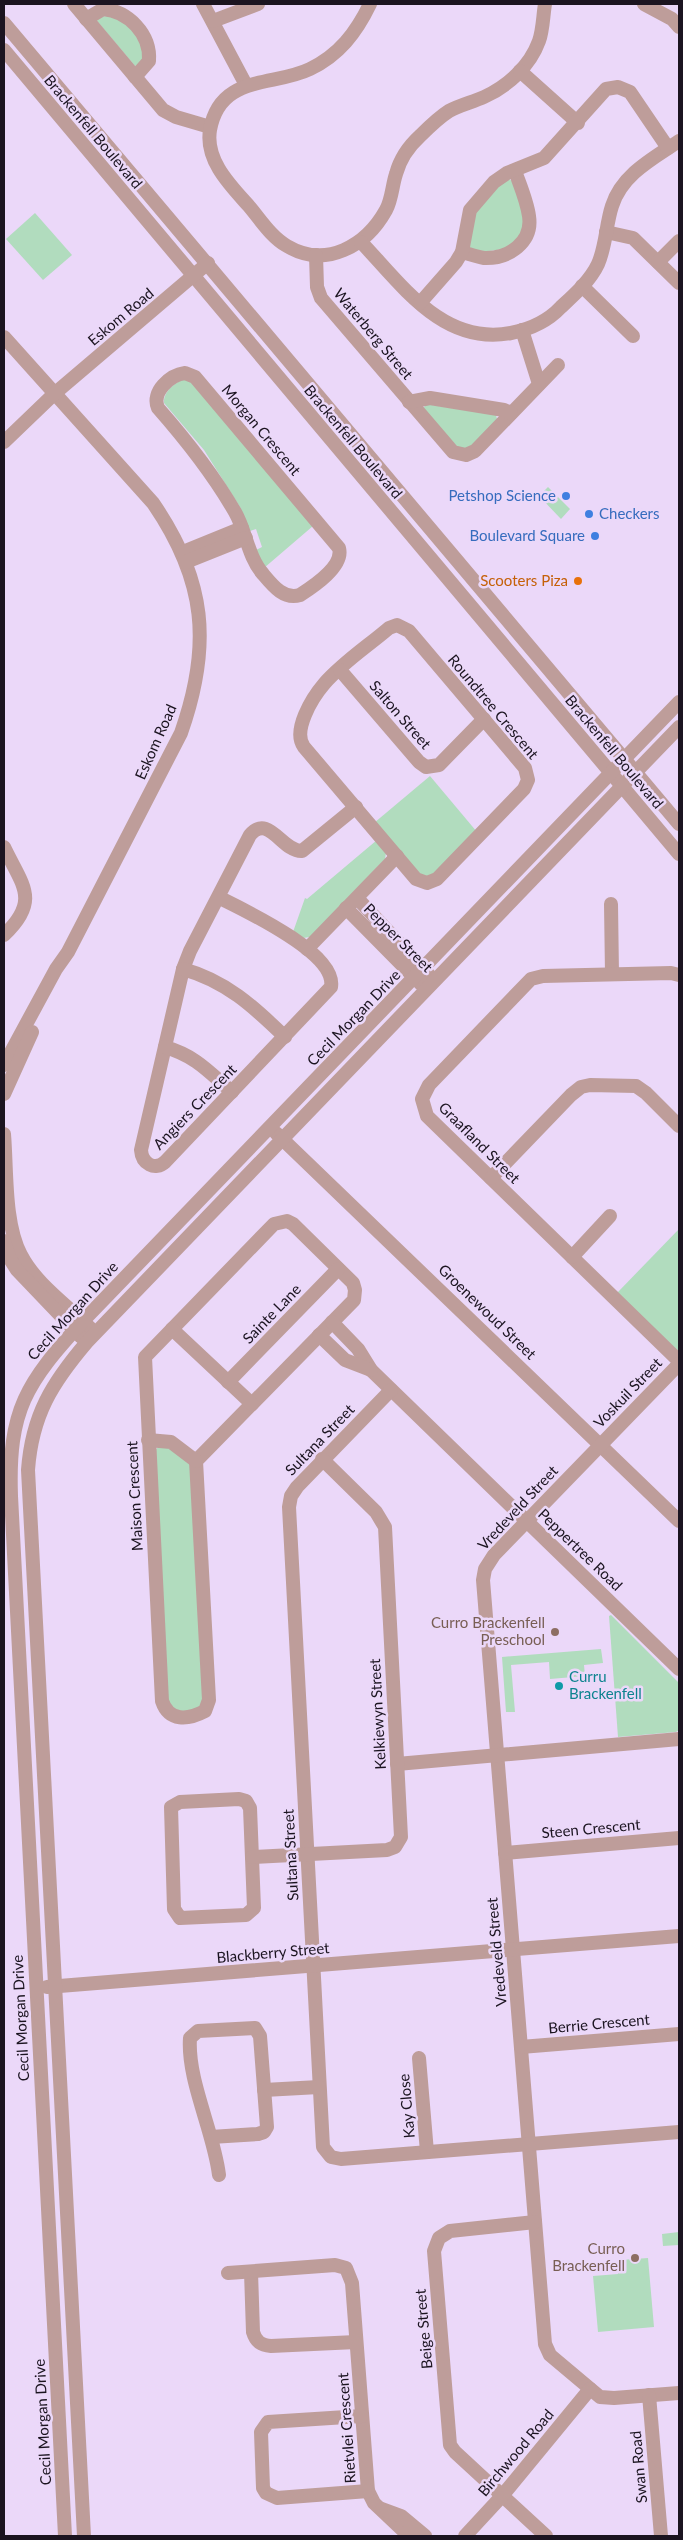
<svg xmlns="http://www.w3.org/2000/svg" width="683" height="2540" font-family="Lato,sans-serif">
<rect width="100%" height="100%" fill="#ebd8f9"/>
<g fill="#b1dcbe">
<polygon points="116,15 139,37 145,56 140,65 135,66 97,21 98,17"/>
<path d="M509,179l3,2c4,10 11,22 13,33 5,33 -28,40 -53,36l-6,-9 5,-24 25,-31z"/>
<polygon points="35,213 72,255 43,280 6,239"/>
<path d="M185,379l5,2 123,145 -49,42 -8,-18 6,-3 -6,-18 -6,2 -10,-24 -36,-57 -40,-47c-1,-11 11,-21 21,-24z"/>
<polygon points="426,404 496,415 497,419 474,446 461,451 423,409"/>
<polygon points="548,487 570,509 561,519 539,496"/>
<polygon points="430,776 477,832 432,877 424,878 374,823"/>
<polygon points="377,840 386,853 385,859 310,937 303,938 293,932 305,898 307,899"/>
<polygon points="679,1229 679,1354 617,1293"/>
<polygon points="158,1447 170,1447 191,1465 203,1701 201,1709 177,1713 168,1705 155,1451"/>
<polygon points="611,1615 679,1683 679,1730 676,1732 618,1737 609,1616"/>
<polygon points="601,1649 603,1663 584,1665 585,1676 550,1679 549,1662 511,1665 515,1712 506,1712 502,1657"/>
<polygon points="679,2232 679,2245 663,2246 662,2234"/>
<polygon points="648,2258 654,2327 598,2332 593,2276 618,2274 617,2263 620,2260"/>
</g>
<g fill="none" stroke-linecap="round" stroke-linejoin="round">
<g stroke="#be9d9a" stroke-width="14">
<polyline points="74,4 163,110 176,117 210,127"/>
<polyline points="203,4 246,85"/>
<path d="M370,4c-14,29 -31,51 -60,65 -37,18 -90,5 -100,61 -5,30 20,55 38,75 12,14 23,32 39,41 39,23 79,0 99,-36 6,-11 6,-24 10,-36 4,-15 13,-28 24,-38 9,-9 18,-18 29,-25 11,-6 24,-9 35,-14 24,-11 46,-31 55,-56 4,-11 4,-25 6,-37"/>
<polyline points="644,4 672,19 679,27"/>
<path d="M86,19l17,-10c25,2 48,25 46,52l-14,16"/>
<polyline points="213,21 258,4"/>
<polyline points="4,23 679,824"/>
<polyline points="4,50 679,854"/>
<polyline points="520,71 578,123"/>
<polyline points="606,232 633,238 679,283"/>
<path d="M361,242c41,43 82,104 150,91 20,-4 36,-11 50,-26 13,-12 29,-26 37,-43 8,-18 8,-40 14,-58 10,-32 42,-48 67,-65"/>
<path d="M462,252c7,2 15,5 22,6 25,1 49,-16 45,-42 -2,-15 -9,-31 -14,-45"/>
<polyline points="316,255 317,287 321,298 453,452 466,455 475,451 558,365"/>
<polyline points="658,262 679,241"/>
<polyline points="582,286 633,336"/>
<polyline points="420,303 456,262 462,252 470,210 494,182 507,173 544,158 606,89 618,87 630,92 668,148"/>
<polyline points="522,330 539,384"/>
<path d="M4,337l149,166c53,77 59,142 28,230l-113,219 -12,17 -52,96"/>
<path d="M185,373l10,4 144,171c5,18 -25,38 -39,47 -16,5 -27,-9 -37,-21 -15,-17 -17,-43 -28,-62 -22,-38 -48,-71 -77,-104 -7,-16 12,-33 27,-35z"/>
<polyline points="409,402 430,398 504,410 511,413"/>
<polyline points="4,442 54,394 208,263"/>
<polyline points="183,552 242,528"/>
<polyline points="186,562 246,538"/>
<path d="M397,625l12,6 116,137 3,12 -4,9 -87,90 -10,4 -11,-4 -112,-132c-12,-16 8,-49 20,-63 18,-21 44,-38 65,-56z"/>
<polyline points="340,670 419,762 426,767 439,765 484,719"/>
<path d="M4,847c18,38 37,53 0,88"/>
<path d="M218,897c26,13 119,56 113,90l-166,175c-10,9 -23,2 -24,-12l42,-181 7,-18 60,-116c19,-22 32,17 52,16l54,-44"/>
<polyline points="357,898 429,975"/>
<polyline points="611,904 612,974"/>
<polyline points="346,908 421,984"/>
<polyline points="307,949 397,856"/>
<path d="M183,969c43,12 70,37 102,68"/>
<polyline points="679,975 671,973 543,976 531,979 429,1085 422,1099 427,1116 679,1361"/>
<path d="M165,1047c31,9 44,25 67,45"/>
<polyline points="4,1094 32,1032"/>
<polyline points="276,1133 679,1521"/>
<path d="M4,1134c3,35 0,90 17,121 15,29 46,50 69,73"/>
<polyline points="491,1178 571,1095 581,1087 590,1085 636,1086 646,1093 679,1126"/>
<path d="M287,1221l6,3 60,59 2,7 -1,10 -158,161 13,239 -4,11c-17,9 -36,11 -43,-10l-17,-344 129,-133z"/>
<polyline points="4,1241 10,1259 17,1270 81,1337"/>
<polyline points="572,1257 610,1216"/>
<polyline points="332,1322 358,1349 371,1370 679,1669"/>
<polyline points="172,1329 252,1404"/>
<polyline points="319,1335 345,1360 371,1370"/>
<polyline points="679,1364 494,1555 485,1569 483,1580 545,2344 550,2355 600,2397 614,2398 679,2393"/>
<polyline points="228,1382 338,1269"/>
<polyline points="391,1390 297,1487 291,1496 289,1507 323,2147 331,2157 341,2159 679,2132"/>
<polyline points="148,1440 171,1442 196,1461"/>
<polyline points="397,1764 679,1739"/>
<polygon points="239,1799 246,1801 250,1808 254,1908 246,1915 180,1918 174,1909 171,1807 180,1802"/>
<polyline points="505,1853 679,1838"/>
<polyline points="252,1857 387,1850 395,1847 401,1837 385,1527 376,1512 322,1459"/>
<polyline points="47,1987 679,1936"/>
<polyline points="521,2047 679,2034"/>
<polyline points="419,2058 427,2152"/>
<polyline points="264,2090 319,2087"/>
<path d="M211,2137l47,-3 6,-2 3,-5 -7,-91 -5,-8 -57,3 -8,7c-3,42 24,94 29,137"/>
<polyline points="535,2222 450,2231 439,2238 434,2251 450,2445 455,2452 546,2536"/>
<path d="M251,2272l2,60c3,10 8,13 18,14l85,-4"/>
<polyline points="228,2273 335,2265 346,2268 352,2283 368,2491 374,2503 409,2536"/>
<polyline points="649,2395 661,2536"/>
<polyline points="362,2416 268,2422 261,2432 263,2488 266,2493 277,2498 368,2491"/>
<polyline points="382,2509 401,2516 425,2536"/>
<path d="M65,2536l-54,-1040c-3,-86 15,-113 72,-175l596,-619"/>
<path d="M84,2536l-56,-1066c4,-55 24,-87 59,-128l592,-615"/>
<polyline points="465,2536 502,2496 590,2389"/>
</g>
</g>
<g fill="#3f7fe0" stroke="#ebd8f9" stroke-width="2">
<circle cx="566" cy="496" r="5"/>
<circle cx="589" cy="514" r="5"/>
<circle cx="595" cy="536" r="5"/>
</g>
<circle fill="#e8710a" stroke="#ebd8f9" stroke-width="2" cx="578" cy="581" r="5"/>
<g fill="#8d6e63" stroke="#ebd8f9" stroke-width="2">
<circle cx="555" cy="1632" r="5"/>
<circle cx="635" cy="2258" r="5"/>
</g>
<circle fill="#0f9aa8" stroke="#ebd8f9" stroke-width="2" cx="559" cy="1686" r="5"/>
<g text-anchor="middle" stroke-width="5" stroke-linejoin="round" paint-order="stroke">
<g font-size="15" fill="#1b1420" stroke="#ebd8f9">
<text transform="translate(93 132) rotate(50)" y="5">Brackenfell Boulevard</text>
<text transform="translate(121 317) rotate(-40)" y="5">Eskom Road</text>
<text transform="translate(373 334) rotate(50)" y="5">Waterberg Street</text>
<text transform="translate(261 430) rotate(50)" y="5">Morgan Crescent</text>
<text transform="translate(353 442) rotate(50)" y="5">Brackenfell Boulevard</text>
<text transform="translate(493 707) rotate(50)" y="5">Roundtree Crescent</text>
<text transform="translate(400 715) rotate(49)" y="5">Salton Street</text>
<text transform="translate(156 742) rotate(-66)" y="5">Eskom Road</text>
<text transform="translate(614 752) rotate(50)" y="5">Brackenfell Boulevard</text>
<text transform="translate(398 938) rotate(45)" y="5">Pepper Street</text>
<text transform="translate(354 1018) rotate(-46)" y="5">Cecil Morgan Drive</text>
<text transform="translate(195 1107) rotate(-46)" y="5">Angiers Crescent</text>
<text transform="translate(479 1143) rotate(45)" y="5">Graafland Street</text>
<text transform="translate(73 1311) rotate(-48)" y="5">Cecil Morgan Drive</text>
<text transform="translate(487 1312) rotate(44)" y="5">Groenewoud Street</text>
<text transform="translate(272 1314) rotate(-46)" y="5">Sainte Lane</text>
<text transform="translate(628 1393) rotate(-46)" y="5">Voskuil Street</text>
<text transform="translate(320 1440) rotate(-46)" y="5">Sultana Street</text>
<text transform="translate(135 1496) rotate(-93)" y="5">Maison Crescent</text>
<text transform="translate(518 1508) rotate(-47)" y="5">Vredeveld Street</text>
<text transform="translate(580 1550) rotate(44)" y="5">Peppertree Road</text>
<text transform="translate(378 1714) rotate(-93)" y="5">Kelkiewyn Street</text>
<text transform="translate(591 1829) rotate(-5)" y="5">Steen Crescent</text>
<text transform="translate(291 1855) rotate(-93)" y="5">Sultana Street</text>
<text transform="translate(497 1952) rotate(-95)" y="5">Vredeveld Street</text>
<text transform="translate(273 1953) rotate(-5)" y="5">Blackberry Street</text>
<text transform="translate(21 2018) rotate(-93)" y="5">Cecil Morgan Drive</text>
<text transform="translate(599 2024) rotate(-5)" y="5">Berrie Crescent</text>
<text transform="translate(407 2106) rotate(-95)" y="5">Kay Close</text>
<text transform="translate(424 2329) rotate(-95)" y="5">Beige Street</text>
<text transform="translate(43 2422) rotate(-93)" y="5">Cecil Morgan Drive</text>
<text transform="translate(347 2428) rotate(-94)" y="5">Rietvlei Crescent</text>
<text transform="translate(516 2453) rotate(-50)" y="5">Birchwood Road</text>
<text transform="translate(639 2467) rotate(-95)" y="5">Swan Road</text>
</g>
<g font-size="15" fill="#366cbe" stroke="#ebd8f9" text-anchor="end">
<text x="556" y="501">Petshop Science</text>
<text x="599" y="519" text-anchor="start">Checkers</text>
<text x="585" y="541">Boulevard Square</text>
</g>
<g font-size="15" fill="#c56008" stroke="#ebd8f9" text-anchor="end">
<text x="568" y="586">Scooters Piza</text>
</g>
<g font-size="15" fill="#785e54" stroke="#ebd8f9" text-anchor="end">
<text x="545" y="1628">Curro Brackenfell<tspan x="545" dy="17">Preschool</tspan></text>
<text x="625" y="2254">Curro<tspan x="625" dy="17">Brackenfell</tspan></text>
</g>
<g font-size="15" fill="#0d838f" stroke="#ebd8f9" text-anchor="start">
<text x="569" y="1682">Curru<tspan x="569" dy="17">Brackenfell</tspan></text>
</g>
</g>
<rect width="683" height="2540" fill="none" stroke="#1b1420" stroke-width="10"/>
</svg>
